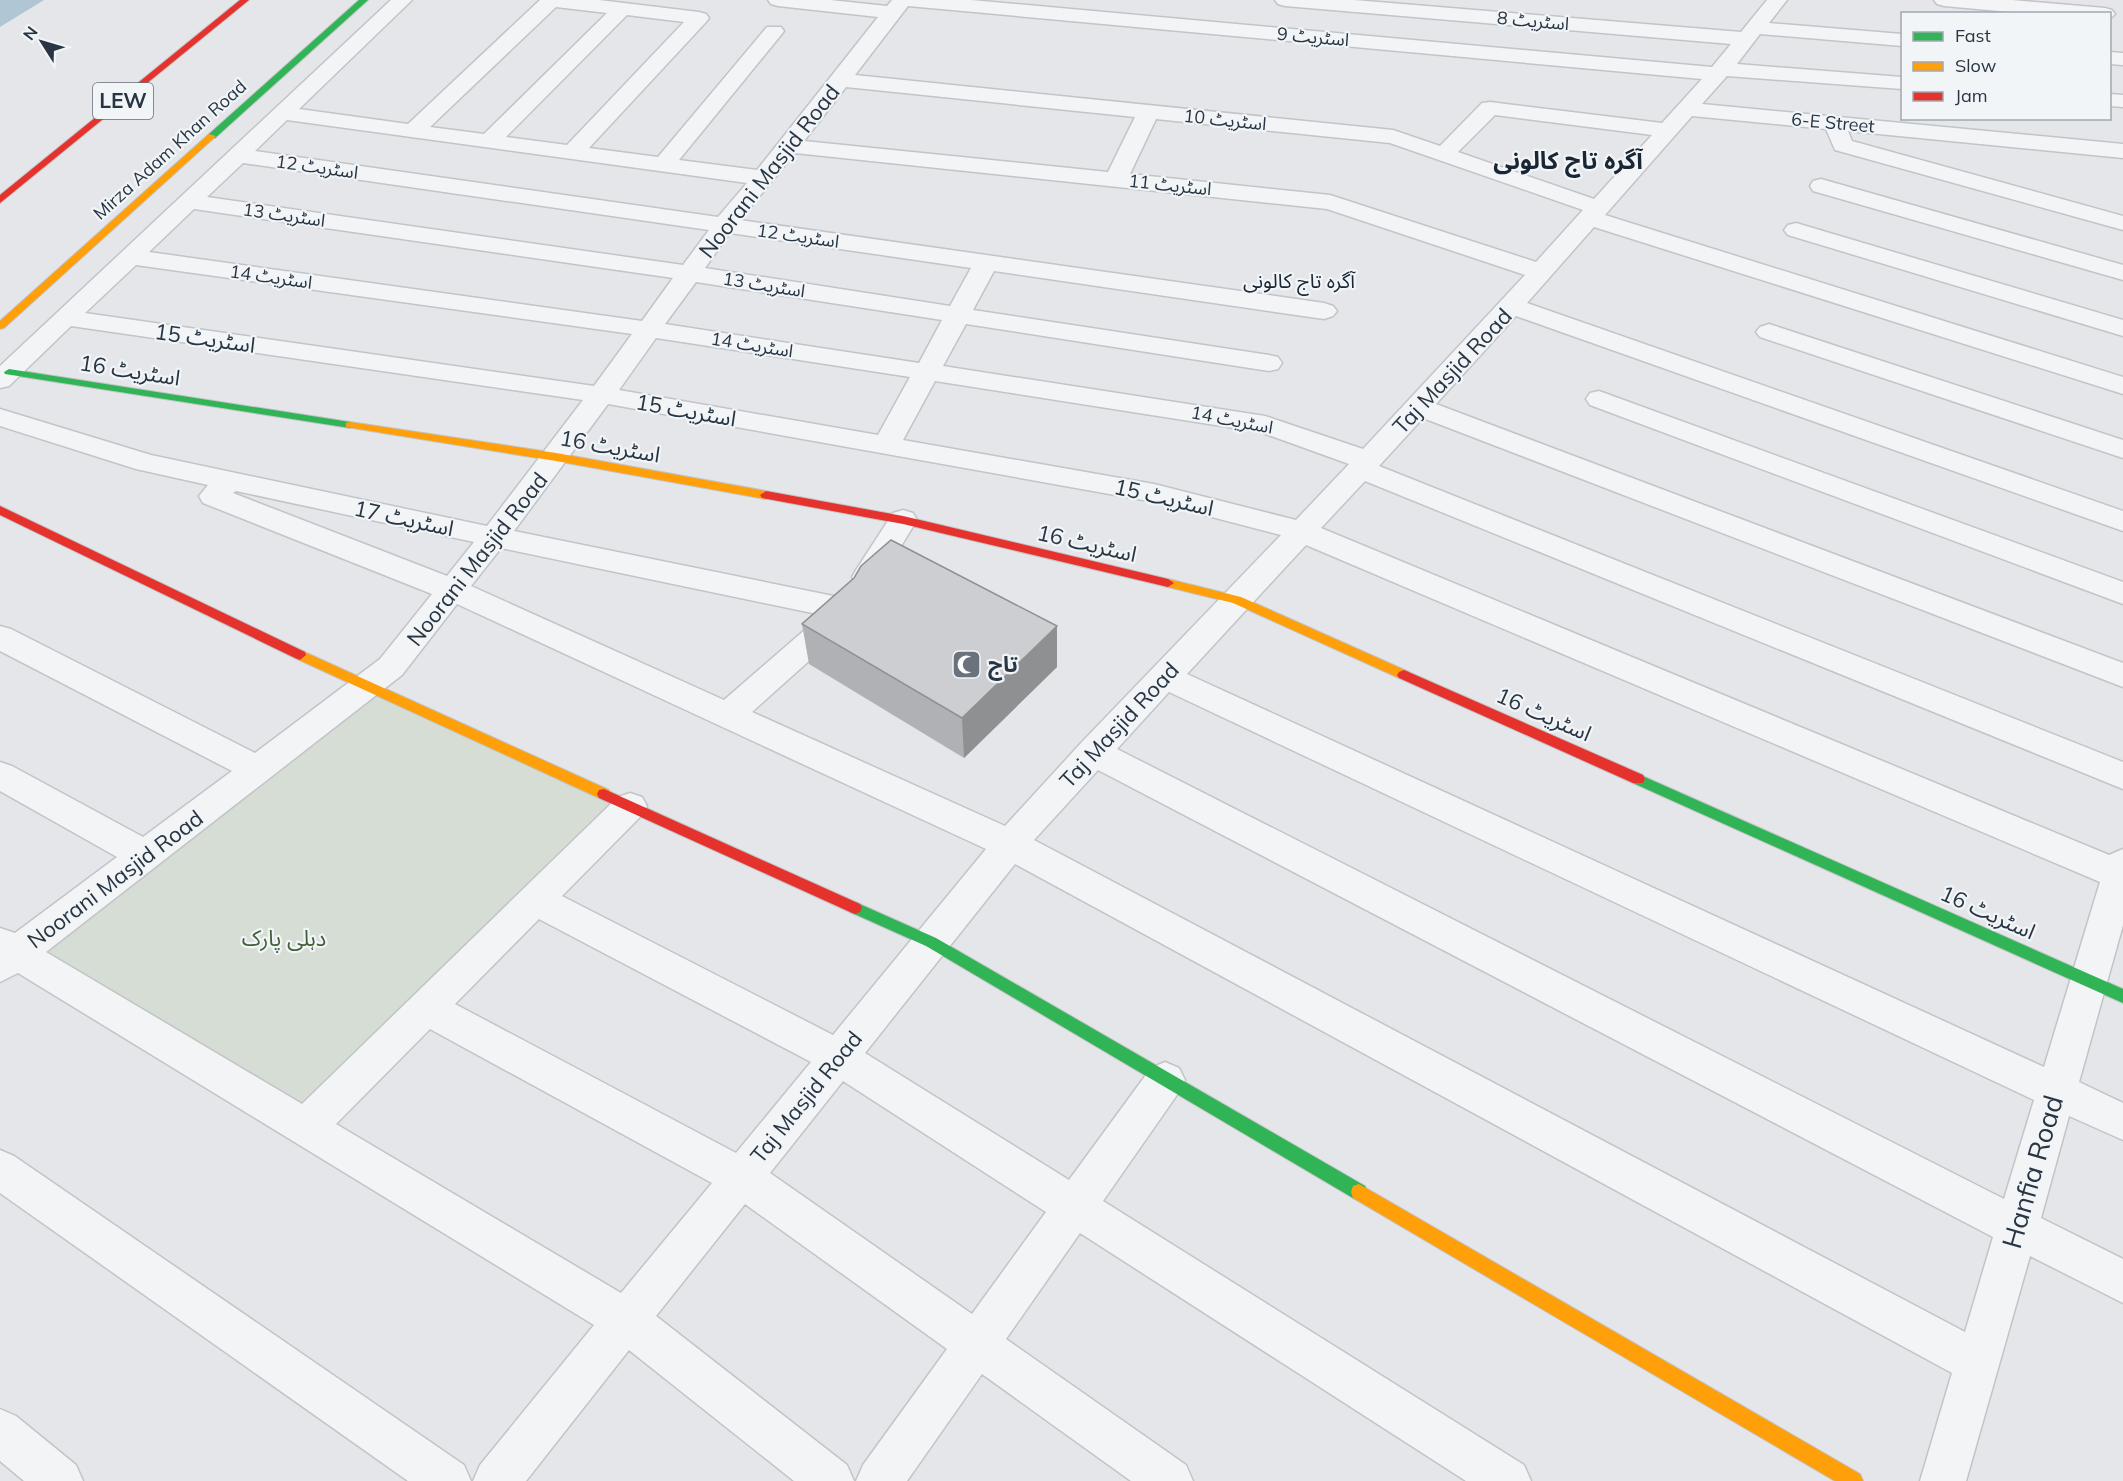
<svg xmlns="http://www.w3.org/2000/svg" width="2123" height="1481" font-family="Mulish,'Noto Sans Arabic',sans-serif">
<rect width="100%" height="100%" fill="#e4e6e9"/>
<polygon fill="#d5ddd4" points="366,687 628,810 306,1127 17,954"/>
<polygon fill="#b1c6d5" points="0,0 44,0 0,27"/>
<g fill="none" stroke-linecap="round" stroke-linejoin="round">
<defs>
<g id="street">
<path d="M391,0h21l-113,109 109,15 132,-124h59l100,12 7,2 3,4 -3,4 -117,126 69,9 109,-130h14l3,4 -3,4 -102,125 78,10 121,-153 -100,-11 -7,-2 -3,-4h62l57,6 5,-6h79l741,67 19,-23 -446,-38 -7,-2 -3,-4h79l387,32 26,-32h20l-18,23 133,11v12l-142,-12 -23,30 165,13v12l-175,-13 -25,28 421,40v14l-275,-27 4,10 271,75v14l-288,-80 -9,-21 -134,-13 -87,99 518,162v17l-529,-167 -67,76 596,208v20l-607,-215 -80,88 687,259v24l-700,-269 -44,48 744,296v27l-758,-308 -44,47 788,327 14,-6v76l-44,157 44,21v37l-54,-24 -28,102 82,41v44l-93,-47 -64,225h-46l32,-108 -937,-509 -150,189 204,127 82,-112 14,-6 14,6 6,12 -6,12 -76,109 421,264 7,16h-65l-386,-248 -74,106 180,126 7,16h-62l-149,-107 -75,107h-51l7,-16 84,-116 -202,-145 -89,112 191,149 7,16h-60l-165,-131 -103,131h-53l7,-16 114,-140 -576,-352 -18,9v-54l15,5 102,-76 -117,-66v-29l12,4 131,71 89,-66 -232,-120v-25l11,3 244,124 125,-94 52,-65 -229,-91 -4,-7 9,-11 -72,-16 -136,-43v-17l151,46 336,71 96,-126 -512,-74 -62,60 -9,2v-22zM908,6l794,73 -40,44 -172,-21 -8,1 -42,43 -47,-16 -538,-55zM556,7l51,6 -123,121 -54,-7zM627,15l57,7 -117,123 -61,-8zM846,87l289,30 -27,55 -304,-31zM1495,115l157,20 -58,64 -136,-47zM1156,119l234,24 193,67 -47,52 -206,-67 -200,-21zM287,120l460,63 -29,34 -463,-66zM795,153l532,56 198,66 -162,174 -98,-33 -322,-50 23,-42 303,47 9,-2 4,-6 -4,-6 -9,-2 -296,-45 21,-39 330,48 9,-3 4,-5 -4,-5 -9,-3 -584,-83zM243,163l466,67 -26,35 -476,-68zM194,209l479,69 -31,43 -493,-69zM730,233l241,35 -21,38 -245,-38zM136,265l496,69 -38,52 -509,-73zM696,282l246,38 -23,43 -254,-39zM656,338l254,39 -32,58 -259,-45zM935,381l325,51 89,32 -53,56 -142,-36 -251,-44zM608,404l546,98 127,33 -200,208 -76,83 -253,-114 106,-95 4,-8 -4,-8 -344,-70zM236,491l238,51 -27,34 -214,-83zM1306,545l794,337 -56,185 -857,-393zM501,548l321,67 -98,85 -253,-114zM457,604l529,245 -153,186 -271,-139 80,-81 5,-9 -5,-9 -12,-4 -12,4 -316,307 -256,-152 356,-277zM1169,692l865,408 -30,99 -887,-450zM1098,770l895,467 -28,95 -931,-492zM539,919l272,143 -75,91 -281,-149zM430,1029l282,154 -91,110 -285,-169zM843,1081l203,131 -74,102 -202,-141z"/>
<polygon points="1934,0 2012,0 2105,8 2112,10 2115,14 2110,19 2110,14 2032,14 1944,6 1937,4"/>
<polygon points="2110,52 2123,53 2123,65 2110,64"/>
<polygon points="2110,94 2123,95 2123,107 2110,106"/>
<polygon points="1821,179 2123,265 2123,280 1813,191 1810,186 1813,181"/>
<polygon points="1796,223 2123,320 2123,336 1788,235 1784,230 1788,225"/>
<polygon points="1769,324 2123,440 2123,458 1760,337 1756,332 1760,327"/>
<polygon points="1599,391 2123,582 2123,604 1590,405 1586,399 1590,393"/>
<polygon points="903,510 913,513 917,520 878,584 867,587 856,584 852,577 856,570 893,513"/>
<polygon points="0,1150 14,1156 464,1465 471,1481 408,1481 0,1193"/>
<polygon points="0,1409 16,1416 76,1465 83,1481 24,1481 0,1461"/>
</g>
<g id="fast">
<polygon points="359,0 368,0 215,138 209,138 209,134"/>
<polygon points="9,369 350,422 356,425 350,428 5,374 4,372"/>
<polygon points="1638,774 2123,989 2123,1003 1633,783 1631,779 1633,775"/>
<polygon points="855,902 936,938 1365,1186 1367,1192 1365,1198 1359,1200 1353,1198 926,946 850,912 848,908 850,904"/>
</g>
<g id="slow">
<polygon points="209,134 216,136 4,328 0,329 0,321"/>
<polygon points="350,422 556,453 766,491 772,495 766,499 556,461 346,427 346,423"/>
<polygon points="1168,579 1241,597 1409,672 1411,675 1409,678 1399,678 1233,603 1164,586 1162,583 1164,580"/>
<polygon points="300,650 609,790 611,794 609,798 599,798 295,658 294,655"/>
<polygon points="1359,1184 1860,1474 1863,1481 1835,1481 1353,1198 1351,1192 1353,1186"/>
</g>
<g id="jam">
<polygon points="240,0 249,0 0,203 0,195"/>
<polygon points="766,491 903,516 1168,579 1174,583 1168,587 903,524 762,498 760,495"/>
<polygon points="0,506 305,652 306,655 300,660 295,658 0,515"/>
<polygon points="1404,670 1643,775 1645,779 1643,783 1633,783 1399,678 1397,675 1399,672"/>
<polygon points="604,789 860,904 862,908 860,912 855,914 850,912 599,798 597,794 599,790"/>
</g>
</defs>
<use href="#street" stroke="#c2c4c7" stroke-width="3"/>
<use href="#fast" stroke="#c2c4c7" stroke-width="2"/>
<use href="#slow" stroke="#c2c4c7" stroke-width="2"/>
<use href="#jam" stroke="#c2c4c7" stroke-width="2"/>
<use href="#street" fill="#f3f4f6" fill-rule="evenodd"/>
<use href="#fast" fill="#30b455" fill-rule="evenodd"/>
<use href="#slow" fill="#ff9f0a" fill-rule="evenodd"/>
<use href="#jam" fill="#e5322d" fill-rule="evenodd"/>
</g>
<polygon fill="#afb1b4" points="802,624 1057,667 964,758 809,664"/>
<polygon fill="#8f9092" points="1057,626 1057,667 964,758 962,718"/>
<polygon fill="#ccced1" stroke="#8f9092" stroke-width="1.5" points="891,540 1057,626 962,718 802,624 854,578 861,566"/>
<defs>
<symbol id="mosque-square" viewBox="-11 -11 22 22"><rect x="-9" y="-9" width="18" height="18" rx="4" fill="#6a737d" stroke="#f1f5f8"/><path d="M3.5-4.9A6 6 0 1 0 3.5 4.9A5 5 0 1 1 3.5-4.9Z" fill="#fff"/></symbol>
</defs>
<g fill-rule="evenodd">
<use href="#mosque-square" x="950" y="648" width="33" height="33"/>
</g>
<g text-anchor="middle" stroke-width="4.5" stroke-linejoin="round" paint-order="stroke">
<g font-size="18" fill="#293543" stroke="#f1f5f8">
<text transform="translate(1533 21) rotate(5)" y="6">اسٹریٹ 8</text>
<text transform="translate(1313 37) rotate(5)" y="6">اسٹریٹ 9</text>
<text transform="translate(1225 120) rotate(6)" y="6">اسٹریٹ 10</text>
<text transform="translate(1833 123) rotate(5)" y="6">6-E Street</text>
<text transform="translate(170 150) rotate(-42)" y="6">Mirza Adam Khan Road</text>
<text transform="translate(317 167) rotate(8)" y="6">اسٹریٹ 12</text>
<text transform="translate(1170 185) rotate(6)" y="6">اسٹریٹ 11</text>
<text transform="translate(284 215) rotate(8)" y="6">اسٹریٹ 13</text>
<text transform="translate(798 236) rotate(8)" y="6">اسٹریٹ 12</text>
<text transform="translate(271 277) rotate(8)" y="6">اسٹریٹ 14</text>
<text transform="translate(764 285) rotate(9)" y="6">اسٹریٹ 13</text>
<text transform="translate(752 345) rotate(9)" y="6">اسٹریٹ 14</text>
<text transform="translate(1232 420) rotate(11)" y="6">اسٹریٹ 14</text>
</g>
<g font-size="20" fill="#1b2634" stroke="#f1f5f8">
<text x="1299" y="288">آگرہ تاج کالونی</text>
</g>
<rect fill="#f1f5f8" stroke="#656f79" stroke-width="1.5" x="93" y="83" width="60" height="36" rx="4.5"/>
<g font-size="21" font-weight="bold" fill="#293543">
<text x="123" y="108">LEW</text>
</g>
<g font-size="22" fill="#293543" stroke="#f1f5f8">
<text transform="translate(769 171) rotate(-52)" y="8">Noorani Masjid Road</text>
<text transform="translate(205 338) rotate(8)" y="8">اسٹریٹ 15</text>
<text transform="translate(130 370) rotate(9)" y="8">اسٹریٹ 16</text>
<text transform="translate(1452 371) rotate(-47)" y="8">Taj Masjid Road</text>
<text transform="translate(686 410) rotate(10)" y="8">اسٹریٹ 15</text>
<text transform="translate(610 446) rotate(10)" y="8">اسٹریٹ 16</text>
<text transform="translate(1164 497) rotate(13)" y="8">اسٹریٹ 15</text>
<text transform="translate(404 518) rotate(12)" y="8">اسٹریٹ 17</text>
<text transform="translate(1087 543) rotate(13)" y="8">اسٹریٹ 16</text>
<text transform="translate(477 559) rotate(-52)" y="8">Noorani Masjid Road</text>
<text transform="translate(1544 714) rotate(24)" y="8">اسٹریٹ 16</text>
<text transform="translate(1119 725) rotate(-47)" y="8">Taj Masjid Road</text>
<text transform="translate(115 879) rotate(-37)" y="8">Noorani Masjid Road</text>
<text transform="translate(1988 912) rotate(24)" y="8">اسٹریٹ 16</text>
<text transform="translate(806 1097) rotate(-51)" y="8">Taj Masjid Road</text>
</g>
<g font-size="22" font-weight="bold" fill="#293543" stroke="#f1f5f8" text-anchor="start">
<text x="988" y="672">تاج</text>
</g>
<g font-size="22" fill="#426036" stroke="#f1f5f8">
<text x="284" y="946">دہلی پارک</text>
</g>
<g font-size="24" font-weight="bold" fill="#1b2634" stroke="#f1f5f8">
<text x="1568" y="169">آگرہ تاج کالونی</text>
</g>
<g font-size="27" fill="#293543" stroke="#f1f5f8">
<text transform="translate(2033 1172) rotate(-74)" y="9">Hanfia Road</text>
</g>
</g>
<rect x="1901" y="12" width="210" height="108" fill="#f1f5f8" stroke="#a1a8b0" stroke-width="1.5"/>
<rect x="1913" y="32" width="30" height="9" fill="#30b455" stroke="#a1a8b0" stroke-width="1.5"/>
<text x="1955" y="42" font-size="18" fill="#293543">Fast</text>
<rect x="1913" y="62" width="30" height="9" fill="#ff9f0a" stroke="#a1a8b0" stroke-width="1.5"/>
<text x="1955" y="72" font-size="18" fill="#293543">Slow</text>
<rect x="1913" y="92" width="30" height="9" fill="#e5322d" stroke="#a1a8b0" stroke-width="1.5"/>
<text x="1955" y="102" font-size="18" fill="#293543">Jam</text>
<g transform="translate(42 42) rotate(307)" stroke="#f1f5f8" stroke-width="4.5" paint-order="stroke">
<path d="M0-4.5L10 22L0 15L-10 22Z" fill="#293543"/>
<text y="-9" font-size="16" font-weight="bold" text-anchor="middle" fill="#293543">N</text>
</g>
</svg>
